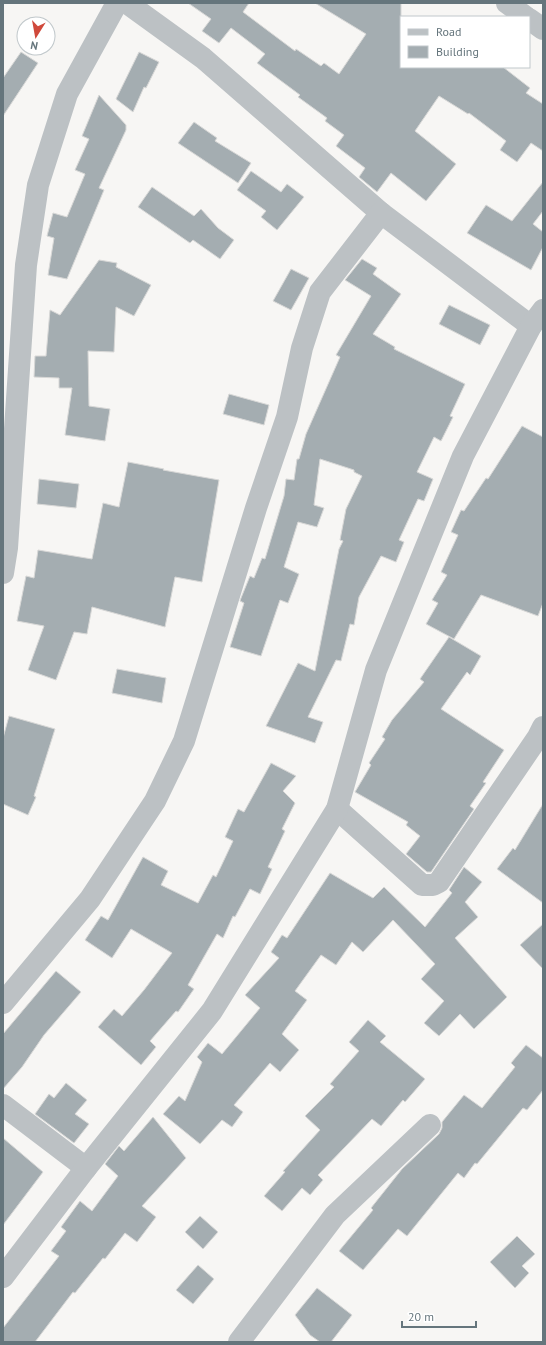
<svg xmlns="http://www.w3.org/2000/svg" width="546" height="1345" font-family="'PT Sans',sans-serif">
<rect width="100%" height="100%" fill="#f7f6f4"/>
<g fill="#a4adb1" stroke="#d8d8d7">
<polygon points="188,3 249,3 243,12 295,51 296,49 321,66 324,63 339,74 366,34 315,3 401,3 401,67 503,67 530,88 526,93 543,104 543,151 531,143 517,162 500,150 506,141 469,113 468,114 439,96 415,131 456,164 426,201 391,173 377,192 359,177 365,168 336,146 344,135 325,121 327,118 298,97 300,95 257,63 265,54 231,28 219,43 202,31 211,19"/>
<polygon points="21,52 38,63 3,116 3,78"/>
<polygon points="139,52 159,62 146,88 144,87 133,112 116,99"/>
<polygon points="99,95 126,125 126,130 99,188 104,190 67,279 48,275 54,238 47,236 53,213 67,217 85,174 75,170 89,139 82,136"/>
<polygon points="194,122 217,138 215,141 251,163 238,183 178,143"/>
<polygon points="251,171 281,192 287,184 304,197 277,230 261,217 266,211 237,190"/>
<polygon points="543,182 543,211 533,224 543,232 543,247 531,270 467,233 486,205 512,221"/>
<polygon points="152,187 194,216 201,209 218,228 234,240 220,259 193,240 190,243 138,207"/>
<polygon points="362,259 377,268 373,274 401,294 373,334 395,347 394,349 465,384 450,416 453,417 441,441 434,437 417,472 433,479 424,501 418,499 399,540 404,542 396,562 381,556 359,597 354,625 350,624 341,661 336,660 308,717 323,722 315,743 266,726 298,663 315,671 339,549 343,541 340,540 346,509 362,476 354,472 354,470 320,459 314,505 324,508 317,527 298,522 284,567 299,574 288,603 280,600 261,656 230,647 244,603 240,601 241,598 250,576 254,578 262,558 265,559 284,496 286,479 294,480 297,459 299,459 306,434 340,357 336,355 371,296 345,280"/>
<polygon points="99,260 117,263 116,267 151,285 134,316 116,307 114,352 88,351 89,406 110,409 105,441 65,435 72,388 59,388 59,378 34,377 35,356 46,356 50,310 60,315"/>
<polygon points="291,269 309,278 291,310 273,301"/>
<polygon points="449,305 490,325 480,345 439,324"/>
<polygon points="229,394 269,405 264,425 223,414"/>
<polygon points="522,426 543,437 543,603 538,616 481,595 454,639 426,624 438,603 432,600 447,575 441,572 458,535 451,532 461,510 464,511 486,478 488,479"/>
<polygon points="128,462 164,469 163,470 219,480 202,582 175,577 165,627 92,607 87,634 74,632 56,680 28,670 44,626 17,621 26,576 34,578 38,550 92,559 103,503 119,507"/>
<polygon points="39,479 79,484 76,508 37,504"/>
<polygon points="449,637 481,656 470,675 467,672 441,709 504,750 483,782 486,783 470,806 474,809 431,872 427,872 406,854 420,836 406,825 408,822 355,792 371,765 369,763 385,739 382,737 392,720 424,682 420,679"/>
<polygon points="117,669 166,678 162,703 112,693"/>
<polygon points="9,716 55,729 34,796 36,797 28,815 3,804 3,738"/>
<polygon points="271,763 296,776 283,791 295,803 282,829 285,831 268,867 272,869 260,894 250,889 235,917 233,916 223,938 217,934 188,985 194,989 178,1012 176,1011 150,1041 156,1047 141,1065 98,1027 114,1009 122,1016 144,990 172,953 131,929 112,958 85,940 101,916 108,920 143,857 168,871 161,885 198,903 213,875 216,877 233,841 225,837 238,809 244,812"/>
<polygon points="543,804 543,903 497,869 513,848 515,850"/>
<polygon points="464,867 482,882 465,902 478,917 455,938 507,997 474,1029 460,1014 439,1036 424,1023 444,1001 421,979 435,964 393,920 363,952 352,942 336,965 321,955 295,991 307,1000 282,1034 299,1050 280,1072 270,1063 234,1105 243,1112 232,1127 222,1120 200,1144 163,1114 179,1096 185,1101 202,1062 197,1057 208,1043 222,1054 260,1008 245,995 279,958 271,952 282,935 287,938 330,873 373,898 384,887 425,927 452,893 449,890"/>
<polygon points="543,924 543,969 520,945"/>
<polygon points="56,971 81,992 44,1035 22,1067 3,1089 3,1034"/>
<polygon points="368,1020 386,1036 380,1042 425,1079 405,1102 403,1100 381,1126 372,1119 318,1175 323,1180 310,1195 302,1188 282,1211 264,1196 285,1172 283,1171 320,1130 305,1116 334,1087 330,1084 359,1051 349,1042"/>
<polygon points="526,1045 543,1058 543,1090 527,1110 523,1108 477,1164 475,1163 464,1178 458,1173 407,1236 398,1229 363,1270 339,1251 373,1210 371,1208 402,1169 439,1134 442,1128 442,1122 464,1095 482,1108 515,1067 511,1063"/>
<polygon points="66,1083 87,1100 75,1114 89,1124 74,1143 35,1114 49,1094 54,1098"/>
<polygon points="153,1117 186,1158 142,1206 156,1217 137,1242 125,1233 105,1259 103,1258 75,1293 73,1292 35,1342 3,1342 3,1328 59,1256 51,1251 66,1231 61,1227 80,1201 92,1211 118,1176 105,1164 119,1146 124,1151"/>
<polygon points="3,1138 43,1172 3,1225"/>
<polygon points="200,1216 218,1232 203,1249 185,1232"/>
<polygon points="517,1236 535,1254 522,1266 529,1273 515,1288 490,1262"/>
<polygon points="198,1265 214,1279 193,1304 176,1290"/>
<polygon points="317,1288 352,1315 331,1342 320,1342 310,1335 295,1315"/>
</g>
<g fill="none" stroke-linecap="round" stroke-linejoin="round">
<g stroke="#bcc1c4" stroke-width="22">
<polyline points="127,3 203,58 381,213 531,326"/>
<polyline points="507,3 526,17"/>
<polyline points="529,19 543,29"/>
<polyline points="3,573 7,548 26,265 38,185 67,94 117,3"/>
<polyline points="337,809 422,885 433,885 439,882 538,737 543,727"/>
<polyline points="3,1003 90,899 155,801 184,741 256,508 287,417 302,348 320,292 381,213"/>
<polyline points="3,1105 86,1168"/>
<polyline points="3,1277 86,1168 212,1011 337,809 376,670 463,456 531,326 543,310"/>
<polyline points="239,1342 335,1215 430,1125"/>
</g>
</g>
<rect width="546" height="1345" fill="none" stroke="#65757c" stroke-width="8"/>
<rect x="400" y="16" width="130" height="52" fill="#ffffff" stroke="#c1c8cb"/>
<rect x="408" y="29" width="20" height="6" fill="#bcc1c4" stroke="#c1c8cb"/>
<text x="436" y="36" font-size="12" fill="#65757c">Road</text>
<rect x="408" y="46" width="20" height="12" fill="#a4adb1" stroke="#c1c8cb"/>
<text x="436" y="56" font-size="12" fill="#65757c">Building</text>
<g transform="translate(36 36) rotate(191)"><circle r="19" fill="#ffffff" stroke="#c1c8cb"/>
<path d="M0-3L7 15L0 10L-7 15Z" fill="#d0493b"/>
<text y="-6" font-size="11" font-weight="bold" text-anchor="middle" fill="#65757c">N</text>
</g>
<path d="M402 1321v6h74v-6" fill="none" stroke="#65757c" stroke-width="2"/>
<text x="408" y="1321" font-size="12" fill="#65757c" stroke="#ffffff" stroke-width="3" paint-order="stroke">20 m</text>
</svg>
